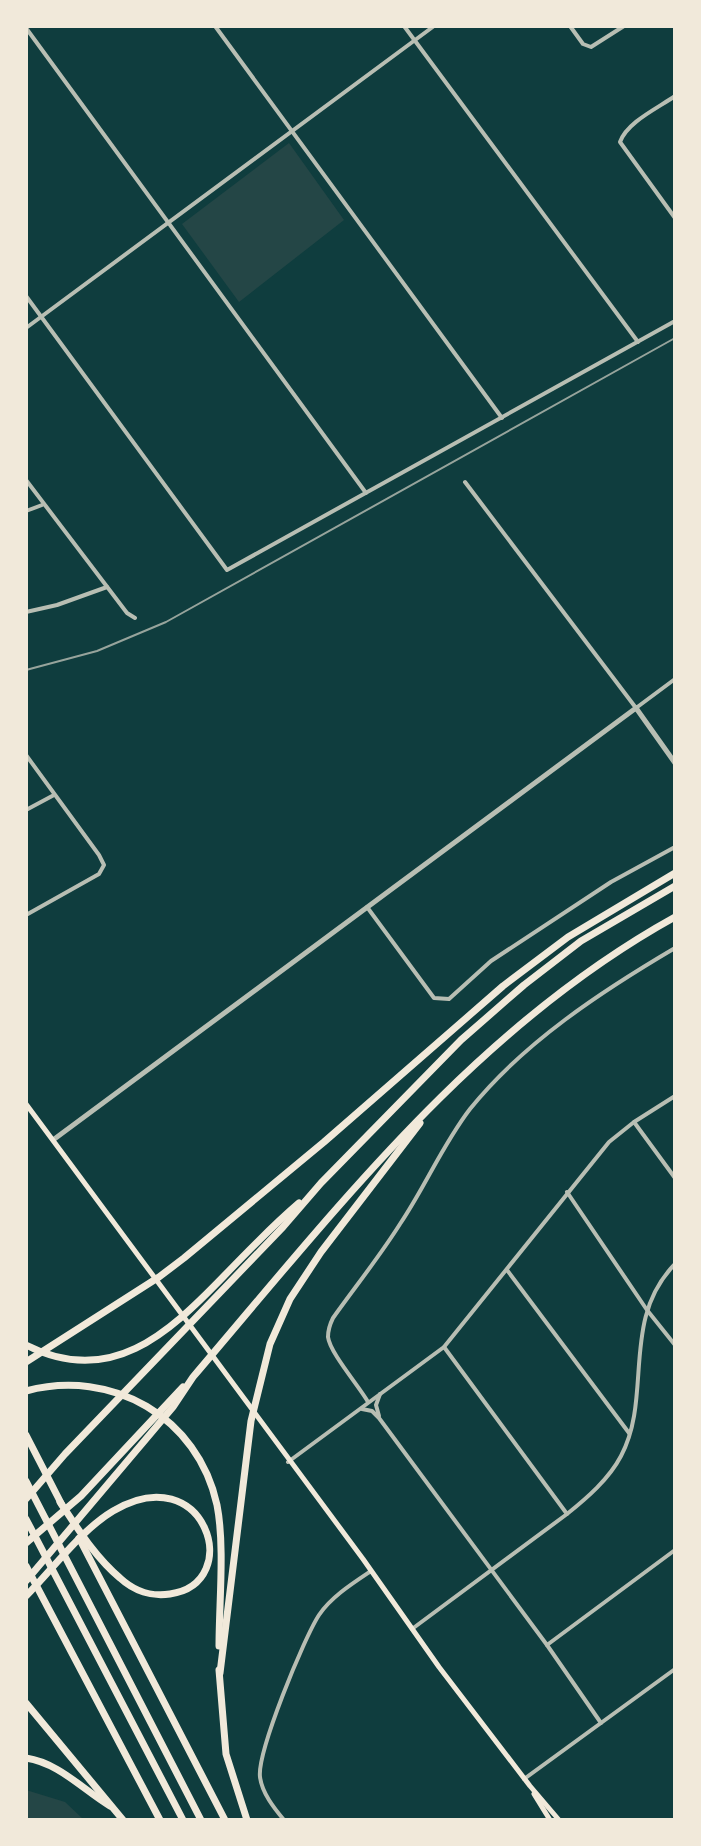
<svg xmlns="http://www.w3.org/2000/svg" width="701" height="1846" font-family="Signika,sans-serif">
<rect width="100%" height="100%" fill="#0f3d3e"/>
<g fill="#244646">
<polygon points="289,143 344,220 239,302 182,224"/>
<polygon points="26,1790 65,1802 84,1820 26,1820"/>
</g>
<g fill="none" stroke-linecap="round" stroke-linejoin="round">
<g stroke="#b8beb3" stroke-width="4">
<polyline points="215,26 502,418"/>
<polyline points="404,26 638,342"/>
<polyline points="570,26 583,44 591,47 624,26"/>
<polyline points="26,28 366,493"/>
<path d="M675,96c-17,12 -48,26 -55,46l55,76"/>
<polyline points="26,296 227,570 675,321"/>
<polyline points="26,328 434,26"/>
<polyline points="26,480 127,613 135,618"/>
<polyline points="465,482 636,708 675,679"/>
<polyline points="26,511 42,505"/>
<polyline points="26,612 57,605 107,587"/>
<polyline points="26,755 99,855 104,865 99,874 26,915"/>
<polyline points="26,810 54,795"/>
<polyline points="367,907 434,998 449,999 491,961 611,882 675,847"/>
<polyline points="634,1122 675,1178"/>
<polyline points="567,1192 647,1310 675,1345"/>
<polyline points="507,1270 629,1433"/>
<polyline points="444,1347 567,1514"/>
<path d="M368,1402c-9,-16 -38,-49 -40,-65 0,-7 2,-13 5,-19 22,-31 47,-62 67,-94 25,-37 43,-80 70,-115 54,-67 132,-118 205,-161"/>
<polyline points="362,1409 372,1411 379,1418 547,1645 601,1723"/>
<polyline points="379,1416 376,1405 380,1394"/>
<polyline points="288,1462 444,1347 609,1142 634,1122 675,1096"/>
<path d="M412,1629l155,-115c20,-16 42,-35 54,-58 32,-60 -1,-136 54,-192"/>
<polyline points="547,1645 675,1550"/>
<polyline points="524,1779 675,1669"/>
<path d="M284,1820c-10,-12 -22,-27 -24,-43 -3,-25 44,-139 59,-162 12,-18 34,-32 52,-44"/>
</g>
<polyline stroke="#b8beb3" stroke-width="5" points="53,1140 636,708 675,763"/>
<g stroke="#f1e9da" stroke-width="5">
<polyline points="26,1104 363,1559 439,1667 530,1786 559,1820"/>
<polyline points="534,1794 550,1820"/>
</g>
<g stroke="#f1e9da" stroke-width="7">
<path d="M26,1345c84,43 142,-11 198,-69 24,-25 48,-50 75,-73"/>
<polyline points="26,1362 159,1277 184,1258 324,1142 503,986 568,937 675,873"/>
<path d="M26,1391c86,-23 172,26 191,114 8,41 2,98 2,141"/>
<polyline points="26,1435 62,1505"/>
<polyline points="26,1481 201,1820"/>
<polyline points="26,1499 65,1454 283,1227 321,1183 461,1040 524,985 581,941 675,886"/>
<polyline points="26,1519 183,1820"/>
<polyline points="79,1538 225,1820"/>
<polyline points="26,1543 81,1496 183,1387"/>
<polyline points="26,1566 160,1820"/>
<path d="M26,1581l147,-174 20,-30c145,-170 283,-350 482,-460"/>
<path d="M26,1596c26,-26 55,-66 87,-85 92,-55 133,72 57,83 -18,3 -36,-3 -50,-16 -25,-21 -42,-49 -60,-76"/>
<polyline points="219,1670 226,1754 247,1820"/>
<polyline points="220,1673 251,1421 270,1344 290,1299 321,1252 420,1123"/>
<polyline points="26,1703 123,1820"/>
<path d="M26,1758c33,5 56,31 84,48"/>
</g>
<polyline stroke="#97a49c" stroke-width="2" points="26,670 97,651 166,622 675,338"/>
</g>
<rect width="701" height="1846" fill="none" stroke="#f1e9da" stroke-width="56"/>
</svg>
